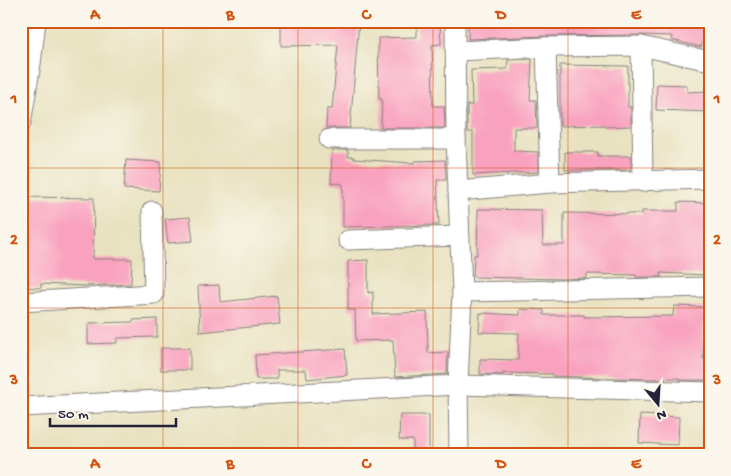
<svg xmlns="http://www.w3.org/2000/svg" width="731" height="476" font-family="'Gochi Hand',sans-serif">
<rect width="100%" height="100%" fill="#fbf7ec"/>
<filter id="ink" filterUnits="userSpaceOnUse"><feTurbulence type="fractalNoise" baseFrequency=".02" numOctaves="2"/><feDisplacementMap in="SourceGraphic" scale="10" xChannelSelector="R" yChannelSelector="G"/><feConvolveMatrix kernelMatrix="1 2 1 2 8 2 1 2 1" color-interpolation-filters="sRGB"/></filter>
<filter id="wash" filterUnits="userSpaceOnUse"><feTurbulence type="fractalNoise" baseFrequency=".0096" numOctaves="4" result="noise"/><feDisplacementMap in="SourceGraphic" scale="20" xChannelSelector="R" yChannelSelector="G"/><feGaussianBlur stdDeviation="1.12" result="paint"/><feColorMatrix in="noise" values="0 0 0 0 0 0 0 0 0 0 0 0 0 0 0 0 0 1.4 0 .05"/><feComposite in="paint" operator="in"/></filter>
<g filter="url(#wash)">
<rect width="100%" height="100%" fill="#e8e2c0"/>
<g id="blocks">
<g fill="#f9a2bf">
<polygon points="327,21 359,21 350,128 326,128 327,109 332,109 338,45 281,46 281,25 327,24"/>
<polygon points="417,21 440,21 441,44 432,45 433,106 444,106 445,128 381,128 382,99 379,99 378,38 417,37"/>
<polygon points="468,21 707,21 701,47 671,40 672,36 641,35 546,36 468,39"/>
<polygon points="532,59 530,100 536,100 537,128 514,128 514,151 538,152 538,172 473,175 473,132 467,132 467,105 472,105 471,70 507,69 508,60"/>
<polygon points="560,65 628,66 628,107 631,107 631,126 605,127 605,125 560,126"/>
<polygon points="657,84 687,85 687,92 710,91 710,112 656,110"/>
<polygon points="332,150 348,150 348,157 354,157 354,159 397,162 415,163 415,161 445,160 446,180 437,180 439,225 343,227 343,184 331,183"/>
<polygon points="565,152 598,152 598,156 631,156 631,170 565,170"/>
<polygon points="126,160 161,162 159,191 124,189"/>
<polygon points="21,197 94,198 93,259 132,259 131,284 85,286 41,284 41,288 21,287"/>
<polygon points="678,202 710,203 707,275 660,273 661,277 636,277 636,275 587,274 587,278 563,279 473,277 474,255 477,255 478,209 542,210 543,245 564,245 564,213 642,214 642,211 678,211"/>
<polygon points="190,217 193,241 168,243 165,219"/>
<polygon points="368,260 368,293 373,292 373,314 427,312 428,353 448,352 447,374 395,377 393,340 356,341 355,310 348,310 348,261"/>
<polygon points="219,285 220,302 277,296 280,324 200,332 198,286"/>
<polygon points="674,306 704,307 703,359 707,359 707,380 680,380 679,378 648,379 552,376 552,374 503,373 503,375 480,374 480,359 518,360 519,333 479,332 480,313 520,315 520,309 544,310 544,315 584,315 584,317 673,316"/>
<polygon points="157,319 157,337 117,338 117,343 88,344 88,323 133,322 133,320"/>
<rect x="161" y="348" width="29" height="22"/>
<polygon points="345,349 347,375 307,379 306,370 277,370 277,379 256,379 255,355"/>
<polygon points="400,415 429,415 429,455 413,455 413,440 399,440"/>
<polygon points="640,415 679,417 678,445 639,443"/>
</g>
</g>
</g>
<g filter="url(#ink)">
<use href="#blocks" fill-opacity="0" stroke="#85827e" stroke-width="1"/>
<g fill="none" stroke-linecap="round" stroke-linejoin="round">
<defs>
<g id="minor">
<polyline points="455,21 456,139 462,292 458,385 459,455"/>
<polyline points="641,46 643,182"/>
<polyline points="546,47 550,183"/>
<polyline points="456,51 546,47 641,46 710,61"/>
<polyline points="21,123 31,64 36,21"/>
<polyline points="329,139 456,139"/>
<polyline points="458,191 550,183 710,179"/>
<polyline points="348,240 459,236"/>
<polyline points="462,292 710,287"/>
<polyline points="21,302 154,294 152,211"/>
<polyline points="21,407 458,385 710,392"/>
</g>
</defs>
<use href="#minor" stroke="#85827e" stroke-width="21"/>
<use href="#minor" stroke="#fff" stroke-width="19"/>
</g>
</g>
<path fill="none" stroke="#d45411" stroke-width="1" stroke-opacity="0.55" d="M163,21v434M298,21v434M433,21v434M568,21v434M21,168h689M21,308h689"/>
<rect width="731" height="476" fill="none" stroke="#fbf7ec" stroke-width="55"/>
<g transform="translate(658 404) rotate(162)" stroke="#fbf7ec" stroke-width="4" paint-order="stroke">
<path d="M0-4L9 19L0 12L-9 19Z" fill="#22223b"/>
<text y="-8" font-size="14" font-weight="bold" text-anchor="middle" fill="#22223b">N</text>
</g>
<path d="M50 418v8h126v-8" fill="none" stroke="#22223b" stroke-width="2.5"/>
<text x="58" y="418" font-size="15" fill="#22223b" stroke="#fbf7ec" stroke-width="4" paint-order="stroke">50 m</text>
<rect x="28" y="28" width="676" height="420" fill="none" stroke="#d45411" stroke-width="2"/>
<g font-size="16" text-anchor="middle" font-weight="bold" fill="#d45411">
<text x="95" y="19">A</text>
<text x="230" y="19">B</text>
<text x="366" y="19">C</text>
<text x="501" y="19">D</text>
<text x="636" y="19">E</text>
<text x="14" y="103">1</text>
<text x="717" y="103">1</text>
<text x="14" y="244">2</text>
<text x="717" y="244">2</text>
<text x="14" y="384">3</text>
<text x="717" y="384">3</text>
<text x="95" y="468">A</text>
<text x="230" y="468">B</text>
<text x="366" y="468">C</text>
<text x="501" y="468">D</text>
<text x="636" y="468">E</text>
</g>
</svg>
